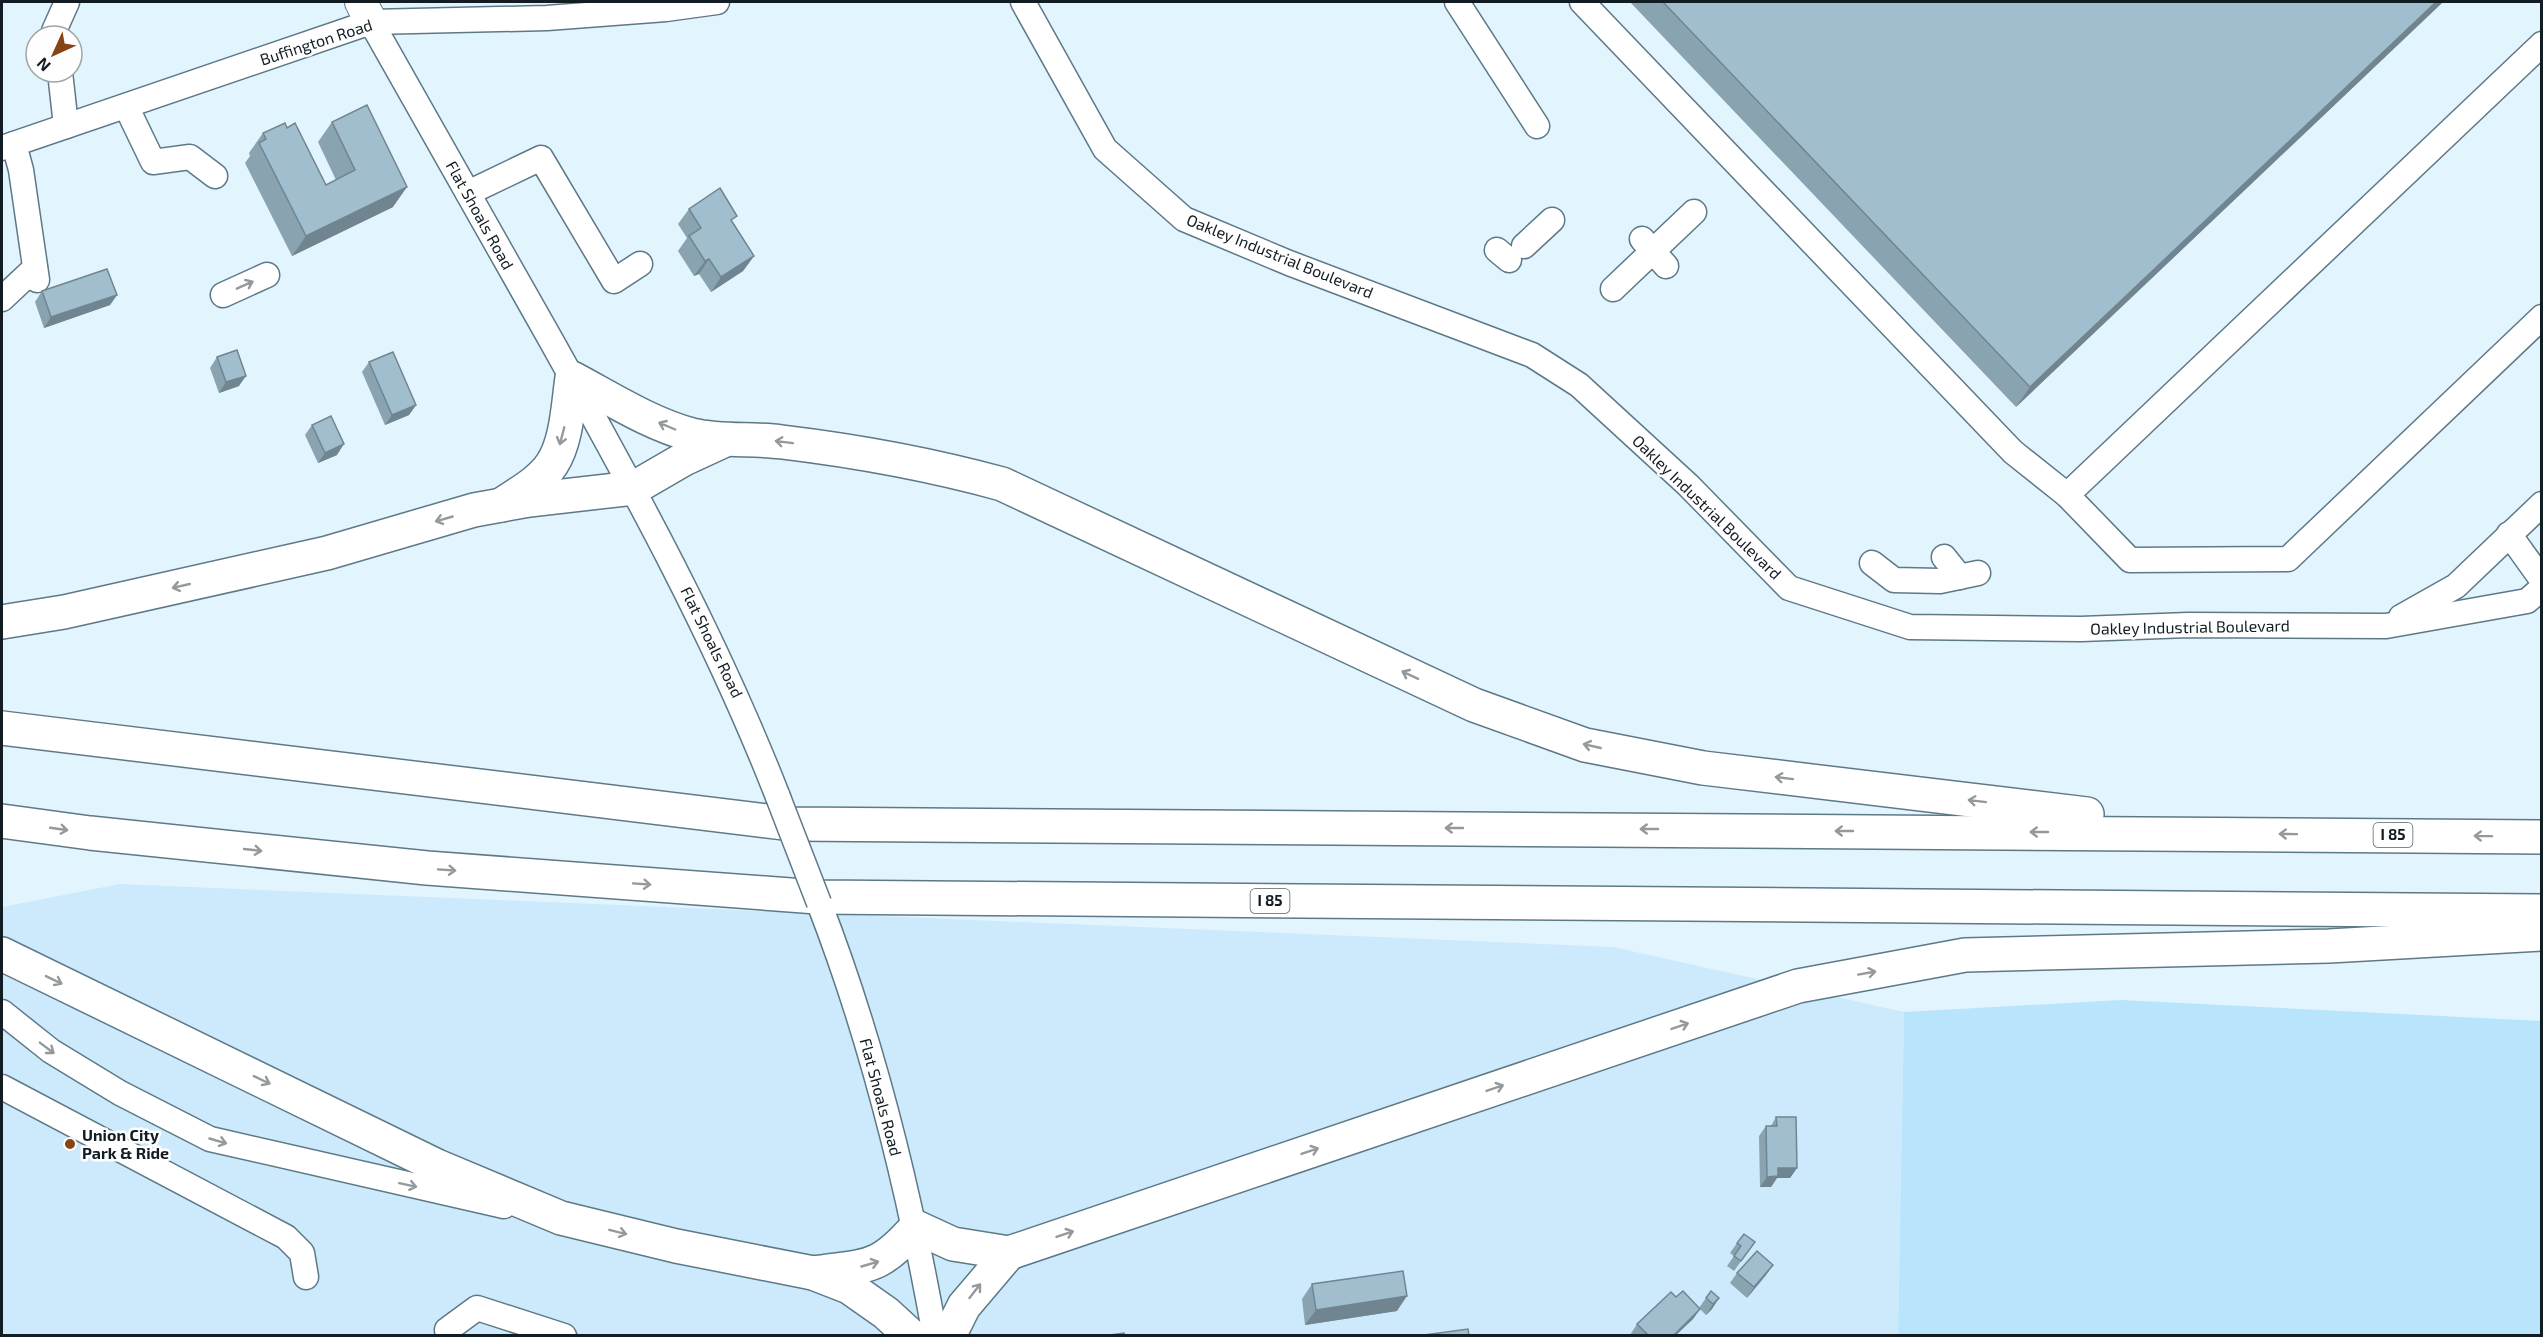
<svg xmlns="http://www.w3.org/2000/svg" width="2543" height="1337" font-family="'Exo 2',sans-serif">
<rect width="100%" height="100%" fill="#e2f4fe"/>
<polygon fill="#cceafb" points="120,884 1613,947 1904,1012 1898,1335 2,1336 2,907"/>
<polygon fill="#b8e5fc" points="2121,1000 2541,1021 2541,1335 1898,1335 1904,1012"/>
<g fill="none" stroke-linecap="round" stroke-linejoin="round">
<defs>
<g id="minor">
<polyline points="1023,2 1105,149 1184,219 1289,263 1532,355 1579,385 1688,485 1789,588 1910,627 2081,629 2188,625 2386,626 2527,601 2542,588"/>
<polyline points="1457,2 1537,126"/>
<polyline points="1582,2 2013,452 2067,495 2130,560 2288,559 2542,317"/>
<path d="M371,22c61,107 121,214 181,320 83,149 164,296 226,455"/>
<polyline points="54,36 54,31 67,2"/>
<polyline points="60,72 66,126"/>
<polyline points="126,106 153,162 190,157 215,176"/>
<polyline points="14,144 21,170 37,280"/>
<polyline points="2,148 371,22 547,18 666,9 717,2"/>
<polyline points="468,193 541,158 614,281 640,264"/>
<polyline points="1642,239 1666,266"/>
<polyline points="1524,246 1552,220"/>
<polyline points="1497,250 1509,260"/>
<polyline points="1613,289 1694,212"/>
<polyline points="223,295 267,275"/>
<polyline points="2,299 35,268"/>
<polyline points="2067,495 2542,44"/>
<polyline points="2509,534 2542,580"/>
<polyline points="1944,557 1960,577"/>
<polyline points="1872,563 1894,580 1940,581 1978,573"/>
<polyline points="2401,617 2456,586 2542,504"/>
<path d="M819,903c54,139 90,286 116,433"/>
<polyline points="2,1012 51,1051 120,1093 210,1139 504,1206"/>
<polyline points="2,1087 286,1237 302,1253 306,1277"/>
<polyline points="447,1330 477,1308 564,1336"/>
</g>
<polyline id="major" points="361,2 371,22"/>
<g id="highway">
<path d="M501,505c18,-12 39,-23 51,-41 15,-23 16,-59 20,-86 38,20 78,46 120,57 30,7 60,3 90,7 75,9 147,22 220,42l472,221 111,40 118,23 384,46"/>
<polyline points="2,622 64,612 327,553 474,510 529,500 634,488 684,459 723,441"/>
<polyline points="2,728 792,824 2542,837"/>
<polyline points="2,821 90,833 427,868 817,897 2542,911"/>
<polyline points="2,954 437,1166 561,1218 676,1246 813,1273 849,1287 886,1313 911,1336"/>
<path d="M813,1273c54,-8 65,-2 103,-46l37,17 56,9 789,-267 167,-31 364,-9 213,-12"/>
<polyline points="949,1336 964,1306 1009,1253"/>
</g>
</defs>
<use href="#minor" stroke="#5d7987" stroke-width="27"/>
<use href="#major" stroke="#5d7987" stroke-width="34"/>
<use href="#highway" stroke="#5d7987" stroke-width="36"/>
<use href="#minor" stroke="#fff" stroke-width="24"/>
<use href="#major" stroke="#fff" stroke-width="32"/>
<use href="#highway" stroke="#fff" stroke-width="33"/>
<defs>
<polyline id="minor-bridge" points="778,797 819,903"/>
</defs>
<use href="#minor-bridge" stroke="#5d7987" stroke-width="27" stroke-linecap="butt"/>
<use href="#minor-bridge" stroke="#fff" stroke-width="24"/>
</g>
<g fill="#8aa3b1">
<polygon points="1630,2 2443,2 2016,407"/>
<polygon points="332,122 393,207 292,256 245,163 250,156 249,153 263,133 287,128 326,185 336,180 318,142"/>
<polygon points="689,209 733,222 754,256 743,271 711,292 699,274 694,276 678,251 687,238 678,224"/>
<polygon points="42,291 117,295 110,305 44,328 35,302"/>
<polygon points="217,357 239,386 219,393 210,368"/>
<polygon points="369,362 416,405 409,415 385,425 362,372"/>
<polygon points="312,425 337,455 318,463 305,435"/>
<polygon points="1776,1117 1797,1168 1790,1178 1777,1178 1771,1187 1760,1187 1759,1136 1766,1126 1771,1126"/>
<polygon points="1755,1242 1734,1271 1727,1266 1734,1256 1730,1253 1737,1243"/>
<polygon points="1773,1265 1766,1275 1747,1298 1730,1283 1737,1273"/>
<polygon points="1312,1284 1397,1311 1305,1325 1302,1299"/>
<polygon points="1706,1298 1719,1298 1712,1309 1706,1315 1700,1309 1693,1319 1676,1335 1630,1335 1637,1324 1699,1308"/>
</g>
<g fill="#708590">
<polygon points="2436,2 2443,2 2016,407 2030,387"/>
<polygon points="407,187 393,207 292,256 306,236"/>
<polygon points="754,256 743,271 711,292 721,277"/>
<polygon points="709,259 699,274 694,276 705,261"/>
<polygon points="117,295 110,305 44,328 51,317"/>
<polygon points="246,376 239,386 219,393 226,382"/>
<polygon points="416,405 409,415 385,425 392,415"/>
<polygon points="344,444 337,455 318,463 325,453"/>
<polygon points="1778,1168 1797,1168 1790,1178 1777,1178 1771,1187 1760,1187 1767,1177"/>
<polygon points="1773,1265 1766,1275 1747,1298 1754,1287"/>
<polygon points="1407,1296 1397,1311 1305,1325 1316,1310"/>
<polygon points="1719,1298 1712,1309 1706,1315 1713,1304"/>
<polygon points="1700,1309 1693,1319 1676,1335 1673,1335"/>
</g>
<g fill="#a0bece" stroke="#708590" stroke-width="1.5">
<polygon points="1663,2 2436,2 2030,387"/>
<polygon points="367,105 407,187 306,236 259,143 266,139 263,133 285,123 287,128 295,123 326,185 355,170 332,122"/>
<polygon points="720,188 737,216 731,220 754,256 721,277 709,259 705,261 689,236 701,228 689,209"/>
<polygon points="107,269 117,295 51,317 42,291"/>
<polygon points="237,350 246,376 226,382 217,357"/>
<polygon points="393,352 416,405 392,415 369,362"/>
<polygon points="331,416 344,444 325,453 312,425"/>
<polygon points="1776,1117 1796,1117 1797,1168 1778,1168 1778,1176 1767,1177 1766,1126 1777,1126"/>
<polygon points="1744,1234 1755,1242 1741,1261 1734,1256 1741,1246 1737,1243"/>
<polygon points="1757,1251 1773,1265 1754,1287 1737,1273"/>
<polygon points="1403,1271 1407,1296 1316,1310 1312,1284"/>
<polygon points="1683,1291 1700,1309 1674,1335 1648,1335 1637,1324 1671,1292 1676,1297"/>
<polygon points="1711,1291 1719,1298 1713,1304 1706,1298"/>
<polygon points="1468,1329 1469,1335 1424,1335"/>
<polygon points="1124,1333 1125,1335 1110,1335"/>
</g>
<defs><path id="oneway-shaft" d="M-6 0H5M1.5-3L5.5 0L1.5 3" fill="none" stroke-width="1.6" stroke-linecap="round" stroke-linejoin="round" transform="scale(1.5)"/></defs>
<g stroke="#94999c">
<use href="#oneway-shaft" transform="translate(245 285) rotate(-24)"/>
<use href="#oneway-shaft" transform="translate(667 426) rotate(-157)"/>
<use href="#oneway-shaft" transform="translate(562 436) rotate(105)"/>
<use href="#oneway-shaft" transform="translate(784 442) rotate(-173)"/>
<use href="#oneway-shaft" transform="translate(444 519) rotate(164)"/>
<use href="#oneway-shaft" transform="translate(181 586) rotate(167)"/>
<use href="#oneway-shaft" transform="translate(1410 675) rotate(-155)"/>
<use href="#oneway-shaft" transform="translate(1592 746) rotate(-167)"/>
<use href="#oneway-shaft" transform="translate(1784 778) rotate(-173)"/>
<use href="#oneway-shaft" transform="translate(1977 801) rotate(-173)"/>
<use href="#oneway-shaft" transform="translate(1454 828) rotate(-180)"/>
<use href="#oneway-shaft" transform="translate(59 829) rotate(8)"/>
<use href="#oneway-shaft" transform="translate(1649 829) rotate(-180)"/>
<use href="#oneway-shaft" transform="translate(1844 831) rotate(-180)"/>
<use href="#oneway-shaft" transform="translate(2039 832) rotate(-180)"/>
<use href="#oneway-shaft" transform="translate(2288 834) rotate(-179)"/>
<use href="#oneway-shaft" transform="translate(2483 836) rotate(-179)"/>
<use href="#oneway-shaft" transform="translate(253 850) rotate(6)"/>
<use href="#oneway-shaft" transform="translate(447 870) rotate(4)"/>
<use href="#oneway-shaft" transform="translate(642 884) rotate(4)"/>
<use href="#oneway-shaft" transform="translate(1867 973) rotate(-10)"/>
<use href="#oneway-shaft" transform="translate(54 980) rotate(26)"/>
<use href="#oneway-shaft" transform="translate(1680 1026) rotate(-19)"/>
<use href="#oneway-shaft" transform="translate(47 1048) rotate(37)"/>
<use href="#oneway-shaft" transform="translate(262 1080) rotate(26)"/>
<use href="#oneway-shaft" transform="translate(1495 1088) rotate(-19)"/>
<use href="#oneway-shaft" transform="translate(218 1141) rotate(16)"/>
<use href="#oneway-shaft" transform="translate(1310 1151) rotate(-19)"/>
<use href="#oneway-shaft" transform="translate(408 1185) rotate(12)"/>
<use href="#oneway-shaft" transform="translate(618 1232) rotate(14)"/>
<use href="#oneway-shaft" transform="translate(1065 1234) rotate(-19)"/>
<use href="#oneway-shaft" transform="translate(870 1264) rotate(-16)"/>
<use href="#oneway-shaft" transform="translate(975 1291) rotate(-52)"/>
</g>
<circle fill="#874415" stroke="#fefefe" stroke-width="2" cx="70" cy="1144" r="6"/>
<g text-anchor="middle" stroke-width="5" stroke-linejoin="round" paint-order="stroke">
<g fill="#fefefe" stroke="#596065" stroke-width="1.5">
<rect x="2373.5" y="823" width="39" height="24" rx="4.5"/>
<rect x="1250.5" y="889" width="39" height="24" rx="4.5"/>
</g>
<g font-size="15" font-weight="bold" fill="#121d23">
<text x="2393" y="840">I 85</text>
<text x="1270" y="906">I 85</text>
</g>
<g font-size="16" fill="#121d23" stroke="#fefefe">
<text transform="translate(316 42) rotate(-18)" y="6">Buffington Road</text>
<text transform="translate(480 215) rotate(61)" y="6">Flat Shoals Road</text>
<text transform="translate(1280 256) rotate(22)" y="6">Oakley Industrial Boulevard</text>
<text transform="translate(1707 507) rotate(44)" y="6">Oakley Industrial Boulevard</text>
<text transform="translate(2190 627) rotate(-1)" y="6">Oakley Industrial Boulevard</text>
<text transform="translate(712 642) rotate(64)" y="6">Flat Shoals Road</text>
<text transform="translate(881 1097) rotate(75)" y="6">Flat Shoals Road</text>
</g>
<g font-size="16" font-weight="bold" fill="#121d23" stroke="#fefefe" text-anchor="start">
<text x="82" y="1141">Union City<tspan x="82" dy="18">Park &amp; Ride</tspan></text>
</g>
</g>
<rect width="2543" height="1337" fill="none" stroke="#121d23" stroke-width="6"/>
<g transform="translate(54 54) rotate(225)"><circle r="28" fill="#fefefe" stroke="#a0a4a6" stroke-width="1.5"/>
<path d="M0-4.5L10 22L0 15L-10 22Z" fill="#874415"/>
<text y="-9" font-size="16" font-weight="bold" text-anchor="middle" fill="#121d23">N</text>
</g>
</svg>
